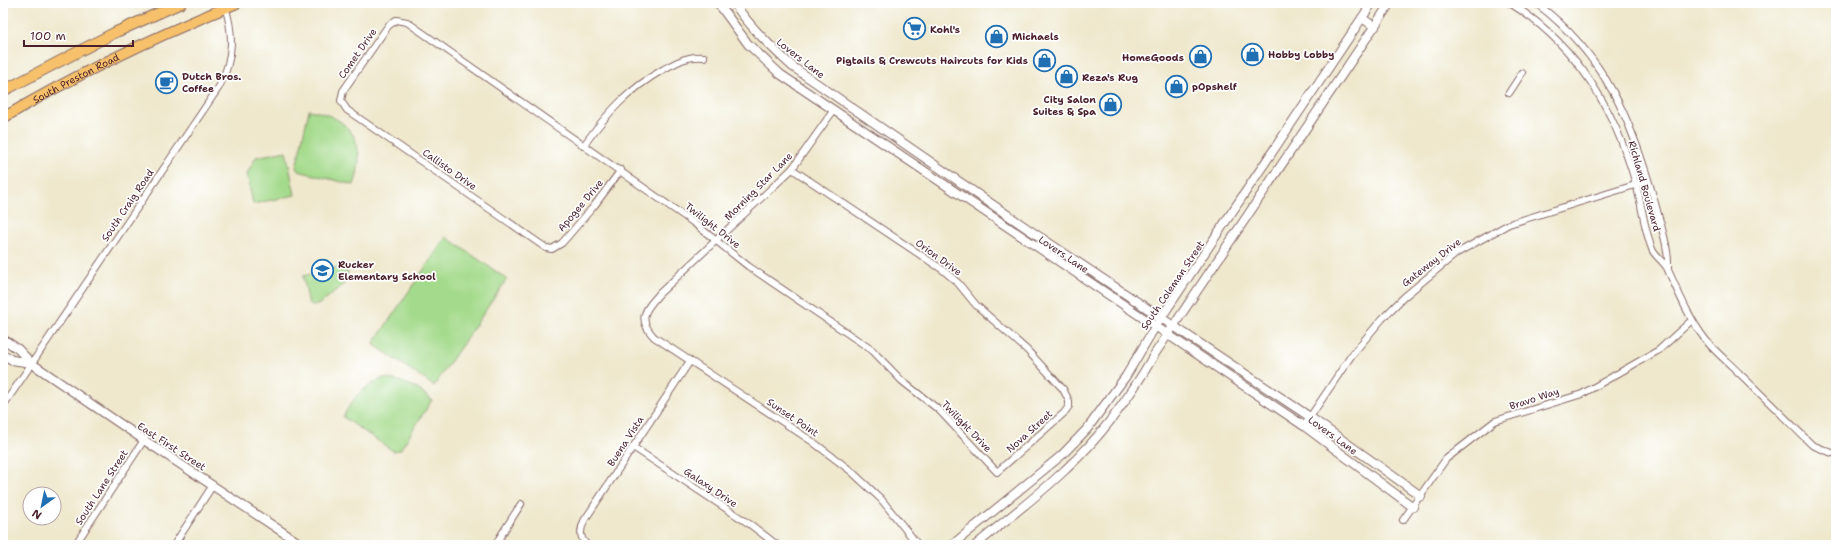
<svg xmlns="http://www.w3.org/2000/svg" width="1839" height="548" font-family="'Shantell Sans',sans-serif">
<rect width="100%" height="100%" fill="#fff"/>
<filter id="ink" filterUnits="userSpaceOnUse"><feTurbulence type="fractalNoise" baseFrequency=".025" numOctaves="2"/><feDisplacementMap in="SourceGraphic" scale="8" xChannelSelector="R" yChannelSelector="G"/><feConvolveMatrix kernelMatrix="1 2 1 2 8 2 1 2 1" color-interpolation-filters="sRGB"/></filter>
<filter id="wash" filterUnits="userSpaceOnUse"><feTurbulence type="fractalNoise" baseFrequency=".012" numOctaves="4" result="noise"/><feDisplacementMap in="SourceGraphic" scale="16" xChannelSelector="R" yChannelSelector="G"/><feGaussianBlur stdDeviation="0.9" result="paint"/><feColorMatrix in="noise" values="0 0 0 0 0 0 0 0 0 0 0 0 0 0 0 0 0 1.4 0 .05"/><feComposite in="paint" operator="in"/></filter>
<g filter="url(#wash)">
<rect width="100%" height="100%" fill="#efe8cd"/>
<g fill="#a4da8b" stroke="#777c5b">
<path d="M309,110c43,7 59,34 45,75l-56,-14 -2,-4z"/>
<polygon points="286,151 295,195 253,204 247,174 256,157"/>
<polygon points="446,237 507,279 434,386 373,344"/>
<polygon points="346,265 348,278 343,285 318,305 309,305 303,276"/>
<path d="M383,378c24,4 31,7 49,22l-32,50 -7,1 -50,-34c12,-22 17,-27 40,-39z"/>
</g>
</g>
<g filter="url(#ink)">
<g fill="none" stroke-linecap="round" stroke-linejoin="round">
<defs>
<g id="minor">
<path d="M1510,3c68,43 104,105 126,181 6,21 8,45 16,65 3,8 13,13 16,21 11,24 21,48 37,69 9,12 23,23 34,34 25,24 49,48 73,72l20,8"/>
<path d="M1536,3c70,53 96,118 119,200 5,21 14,43 13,65"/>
<polyline points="1509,93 1522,73"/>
<path d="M833,111l-41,58 -132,124c-14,16 -24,25 -6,44l159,105 38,29 30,28 37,46"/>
<path d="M584,145c23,-32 45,-56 80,-76 13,-7 25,-14 40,-12"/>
<polyline points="621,170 594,206 562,243 552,249 546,248 347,110 341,101 343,91 388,26 396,20 407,22 694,223 748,266 872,350 902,381 939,410 997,472 1064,413 1069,406 1069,401 1063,389 1027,350 976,305 958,283 943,270 792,169"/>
<path d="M3,406l216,-319c15,-29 15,-54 5,-84"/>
<polyline points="1304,426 1351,356 1382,319 1404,297 1457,253 1509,224 1648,181"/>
<polyline points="633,447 751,525 777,545"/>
<polyline points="1403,520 1446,459 1495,421 1582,394 1659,350 1692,320"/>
<polyline points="75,545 144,440"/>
<polyline points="174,545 213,485"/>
<polyline points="495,545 521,504"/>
<path d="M587,545c-8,-7 -7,-15 -3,-24l106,-160"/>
</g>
<g id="tertiary">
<polyline points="718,3 748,44 780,74 1304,426 1413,507"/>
<path d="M734,3c16,24 37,44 59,64l235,162 282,188 111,79"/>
<polyline points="1362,18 1375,27"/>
<polyline points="3,339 18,349 31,363 144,440 302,545"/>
<polyline points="3,354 12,360 31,363"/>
<polyline points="952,545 1062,455 1087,429 1126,376 1155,327 1372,3"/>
<path d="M976,545c29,-25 61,-48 89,-75 36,-33 65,-73 89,-115l236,-352"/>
</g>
<g id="primary">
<polyline points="3,91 114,33 181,3"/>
<path id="s1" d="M3,118c75,-45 154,-82 234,-115"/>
</g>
</defs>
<use href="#minor" stroke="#846564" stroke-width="8"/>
<use href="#tertiary" stroke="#846564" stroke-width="10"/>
<use href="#primary" stroke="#846564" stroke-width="12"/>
<use href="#minor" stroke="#fff" stroke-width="6"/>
<use href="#tertiary" stroke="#fff" stroke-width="8"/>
<use href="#primary" stroke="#f6c16b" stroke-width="10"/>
</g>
</g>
<defs>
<symbol id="supermarket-ring" viewBox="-11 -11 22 22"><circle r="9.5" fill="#fff" stroke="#1f6fb2" stroke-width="1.5"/><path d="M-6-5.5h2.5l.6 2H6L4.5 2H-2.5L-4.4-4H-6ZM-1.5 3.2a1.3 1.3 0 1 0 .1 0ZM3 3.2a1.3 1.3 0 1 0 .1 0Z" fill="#1f6fb2"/></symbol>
<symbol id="shop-ring" viewBox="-11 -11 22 22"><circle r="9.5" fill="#fff" stroke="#1f6fb2" stroke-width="1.5"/><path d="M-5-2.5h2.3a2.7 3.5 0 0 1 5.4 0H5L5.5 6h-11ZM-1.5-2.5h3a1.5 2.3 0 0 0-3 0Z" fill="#1f6fb2"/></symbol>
<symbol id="cafe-ring" viewBox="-11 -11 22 22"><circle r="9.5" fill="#fff" stroke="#1f6fb2" stroke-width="1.5"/><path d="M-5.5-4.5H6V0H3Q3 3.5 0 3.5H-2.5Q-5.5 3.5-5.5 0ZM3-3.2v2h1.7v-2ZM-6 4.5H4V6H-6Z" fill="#1f6fb2"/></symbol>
<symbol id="school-ring" viewBox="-11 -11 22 22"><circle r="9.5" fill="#fff" stroke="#1f6fb2" stroke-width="1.5"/><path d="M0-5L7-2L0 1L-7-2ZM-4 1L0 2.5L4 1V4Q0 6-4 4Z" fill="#1f6fb2"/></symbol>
</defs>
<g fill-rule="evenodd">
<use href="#supermarket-ring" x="902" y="16" width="25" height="25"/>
<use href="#shop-ring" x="984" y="24" width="25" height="25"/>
<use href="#shop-ring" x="1240" y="42" width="25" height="25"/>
<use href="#shop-ring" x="1188" y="44" width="25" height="25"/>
<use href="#shop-ring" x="1032" y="48" width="25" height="25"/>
<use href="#shop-ring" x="1054" y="64" width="25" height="25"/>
<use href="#cafe-ring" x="154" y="70" width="25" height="25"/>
<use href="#shop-ring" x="1164" y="74" width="25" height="25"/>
<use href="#shop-ring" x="1098" y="92" width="25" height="25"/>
<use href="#school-ring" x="310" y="258" width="25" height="25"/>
</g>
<g text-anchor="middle" stroke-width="3.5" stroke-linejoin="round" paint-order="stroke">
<g font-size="10" font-weight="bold" fill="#4a1f2b" stroke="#fff" text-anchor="start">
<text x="930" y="33">Kohl's</text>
<text x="1012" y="40">Michaels</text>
<text x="1268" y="58">Hobby Lobby</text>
<text x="1184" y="61" text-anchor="end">HomeGoods</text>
<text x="1028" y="64" text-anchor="end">Pigtails &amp; Crewcuts Haircuts for Kids</text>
<text x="182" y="80">Dutch Bros.<tspan x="182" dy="12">Coffee</tspan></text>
<text x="1082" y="81">Reza's Rug</text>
<text x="1192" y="90">pOpshelf</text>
<text x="1096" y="103" text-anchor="end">City Salon<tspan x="1096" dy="12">Suites &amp; Spa</tspan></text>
<text x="338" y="268">Rucker<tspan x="338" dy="12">Elementary School</tspan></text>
</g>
<g font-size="10" fill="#4a1f2b" stroke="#fff">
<text transform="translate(357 53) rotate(-55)" y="4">Comet Drive</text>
<text transform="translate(801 58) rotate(38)" y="4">Lovers Lane</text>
<text dy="4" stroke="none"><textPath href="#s1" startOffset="83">South Preston Road</textPath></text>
<text transform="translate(450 169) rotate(35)" y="4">Callisto Drive</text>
<text transform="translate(758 186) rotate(-45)" y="4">Morning Star Lane</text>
<text transform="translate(1645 186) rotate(74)" y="4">Richland Boulevard</text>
<text transform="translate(127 205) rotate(-56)" y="4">South Craig Road</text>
<text transform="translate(580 205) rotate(-50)" y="4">Apogee Drive</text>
<text transform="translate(713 225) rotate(38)" y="4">Twilight Drive</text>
<text transform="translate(1064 254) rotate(34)" y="4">Lovers Lane</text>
<text transform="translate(939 257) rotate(36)" y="4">Orion Drive</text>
<text transform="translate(1431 262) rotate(-38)" y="4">Gateway Drive</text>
<text transform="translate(1172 285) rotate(-56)" y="4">South Coleman Street</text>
<text transform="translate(1534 398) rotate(-18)" y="4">Bravo Way</text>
<text transform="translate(793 417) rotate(34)" y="4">Sunset Point</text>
<text transform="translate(967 426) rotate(46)" y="4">Twilight Drive</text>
<text transform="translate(1029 431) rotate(-42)" y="4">Nova Street</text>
<text transform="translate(1333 435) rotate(36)" y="4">Lovers Lane</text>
<text transform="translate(625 441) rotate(-57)" y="4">Buena Vista</text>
<text transform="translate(172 446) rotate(33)" y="4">East First Street</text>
<text transform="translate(101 487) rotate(-57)" y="4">South Lane Street</text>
<text transform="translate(711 487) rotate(34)" y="4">Galaxy Drive</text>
</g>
</g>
<rect width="1839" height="548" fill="none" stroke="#fff" stroke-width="16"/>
<g transform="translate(42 506) rotate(213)"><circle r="19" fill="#ffffff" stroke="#b7a5aa"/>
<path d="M0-3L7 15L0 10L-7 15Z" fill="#1f6fb2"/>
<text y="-6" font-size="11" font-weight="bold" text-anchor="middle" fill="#4a1f2b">N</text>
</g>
<path d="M24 40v6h109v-6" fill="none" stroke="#4a1f2b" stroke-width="2"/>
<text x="30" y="40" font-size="12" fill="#4a1f2b" stroke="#ffffff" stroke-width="3" paint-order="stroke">100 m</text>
</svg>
